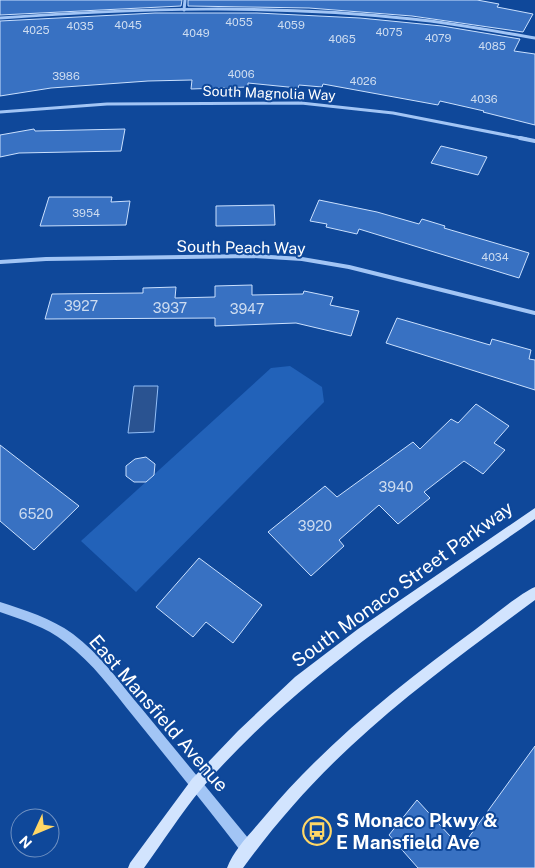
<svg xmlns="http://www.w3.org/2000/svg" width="535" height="868" font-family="'Public Sans',sans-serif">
<rect width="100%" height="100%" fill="#0f489a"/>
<polygon fill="#2262b9" points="290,366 322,387 324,402 136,592 81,541 271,368"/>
<polygon fill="#2a5391" stroke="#93bff8" points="134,386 158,386 154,432 128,433"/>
<g fill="#3871c2" stroke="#cae0fe">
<polygon points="0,0 182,0 181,6 0,15"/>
<polygon points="188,0 477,0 499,4 497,7 533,14 523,32 412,16 309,8 188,6"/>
<polygon points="155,13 257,13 360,18 442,26 520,39 514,51 535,54 535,125 483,112 484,111 440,101 438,105 323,84 322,87 299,85 298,88 248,83 248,87 191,89 192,80 148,81 51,88 0,96 0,21"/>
<polygon points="34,129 35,131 125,129 121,151 19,153 0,157 0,135"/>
<polygon points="441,146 487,157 478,175 431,163"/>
<polygon points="49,197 112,197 111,202 130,201 126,225 40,226"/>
<polygon points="319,200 377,212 419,224 422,219 445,226 444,228 529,253 519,278 359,229 357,234 326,227 327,224 310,221"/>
<polygon points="274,205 275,225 216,226 216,206"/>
<polygon points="252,285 252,295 303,294 304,291 333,297 330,305 359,311 351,336 296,323 215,326 215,318 45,319 52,294 143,293 143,288 176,287 175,298 215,297 215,286"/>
<polygon points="397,318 490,345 492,339 531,350 529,359 535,360 535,390 386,343"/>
<polygon points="476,404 509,426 494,443 505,450 483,474 464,461 424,492 430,498 398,524 379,505 339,540 344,546 311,576 268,532 325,486 337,497 413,442 420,449 451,419 458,423"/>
<polygon points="0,445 79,506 34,550 0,521"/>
<polygon points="146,457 155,464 154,475 146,482 134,482 126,476 126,466 135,459"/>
<polygon points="199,558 262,605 233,643 206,622 193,637 156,607"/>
<polygon points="535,746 535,868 418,868 389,835 417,800 461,848"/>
</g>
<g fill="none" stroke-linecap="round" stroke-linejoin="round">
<g stroke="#a2c5f5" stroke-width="3">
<polyline points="184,10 185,0"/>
<path d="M0,18c137,-10 275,-14 412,1 41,4 82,12 123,19"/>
<polyline points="0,112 107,104 301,103 393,113 526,139"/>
</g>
<g stroke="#a2c5f5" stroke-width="4">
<polyline points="520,138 535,141"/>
<polyline points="0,262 46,259 252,256 302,259 349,267 535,313"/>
</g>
<path fill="#a2c5f5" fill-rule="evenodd" d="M0,602c25,8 51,16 73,32 27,20 47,49 69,75 37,45 74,90 111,135l1,5 -1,5 -5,1 -5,-1c-35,-46 -72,-91 -109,-137 -21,-26 -41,-54 -69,-75 -19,-15 -42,-22 -65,-30z"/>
<g fill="#d2e4fe" fill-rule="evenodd">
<path d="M535,508v11c-117,82 -239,160 -333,269 -21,25 -39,54 -58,80h-16l2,-5 62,-84 46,-48 57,-54 63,-48z"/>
<path d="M535,587v13c-63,47 -127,93 -184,146 -40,37 -76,78 -108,122h-16c7,-19 25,-36 38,-52 61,-73 135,-131 211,-187 16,-12 43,-35 59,-42z"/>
</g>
</g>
<defs>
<symbol id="bus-ring" viewBox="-11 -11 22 22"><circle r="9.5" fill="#0f489a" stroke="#ffd766" stroke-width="1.5"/><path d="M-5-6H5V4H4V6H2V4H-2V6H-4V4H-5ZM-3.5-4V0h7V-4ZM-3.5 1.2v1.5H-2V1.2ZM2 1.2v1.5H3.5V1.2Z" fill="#ffd766"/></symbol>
</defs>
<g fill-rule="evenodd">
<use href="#bus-ring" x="301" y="815" width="32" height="32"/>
</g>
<g text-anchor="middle" stroke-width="4" stroke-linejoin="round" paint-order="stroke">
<g font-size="11" fill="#cddcf0">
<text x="239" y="26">4055</text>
<text x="128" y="29">4045</text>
<text x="291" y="29">4059</text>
<text x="80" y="30">4035</text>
<text x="36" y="34">4025</text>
<text x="389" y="36">4075</text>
<text x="196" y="37">4049</text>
<text x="438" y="42">4079</text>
<text x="342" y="43">4065</text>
<text x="492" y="50">4085</text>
<text x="241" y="78">4006</text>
<text x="66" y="80">3986</text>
<text x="363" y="85">4026</text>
<text x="484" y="103">4036</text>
<text x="86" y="217">3954</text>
<text x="495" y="261">4034</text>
</g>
<g font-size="14" fill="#fff" stroke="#0f489a">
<text transform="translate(269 93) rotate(2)" y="5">South Magnolia Way</text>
</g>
<g font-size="14" fill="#cddcf0">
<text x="81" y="311">3927</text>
<text x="170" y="313">3937</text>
<text x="247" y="314">3947</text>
<text x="396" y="492">3940</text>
<text x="36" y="519">6520</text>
<text x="315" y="531">3920</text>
</g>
<g font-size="16" fill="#fff" stroke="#0f489a">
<text transform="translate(241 247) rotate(1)" y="6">South Peach Way</text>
</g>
<g font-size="19" fill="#fff" stroke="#0f489a">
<text transform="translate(402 584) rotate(-36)" y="7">South Monaco Street Parkway</text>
<text transform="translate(159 713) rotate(49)" y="7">East Mansfield Avenue</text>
</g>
<g font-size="19" font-weight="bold" fill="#fff" stroke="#0f489a" text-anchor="start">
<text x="336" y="827">S Monaco Pkwy &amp;<tspan x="336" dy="22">E Mansfield Ave</tspan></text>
</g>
</g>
<g transform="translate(35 833) rotate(226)"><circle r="24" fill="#0f489a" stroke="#6f91c2"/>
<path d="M0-4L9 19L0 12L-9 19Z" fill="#ffd766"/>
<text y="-8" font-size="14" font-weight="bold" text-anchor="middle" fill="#ffffff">N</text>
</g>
</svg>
